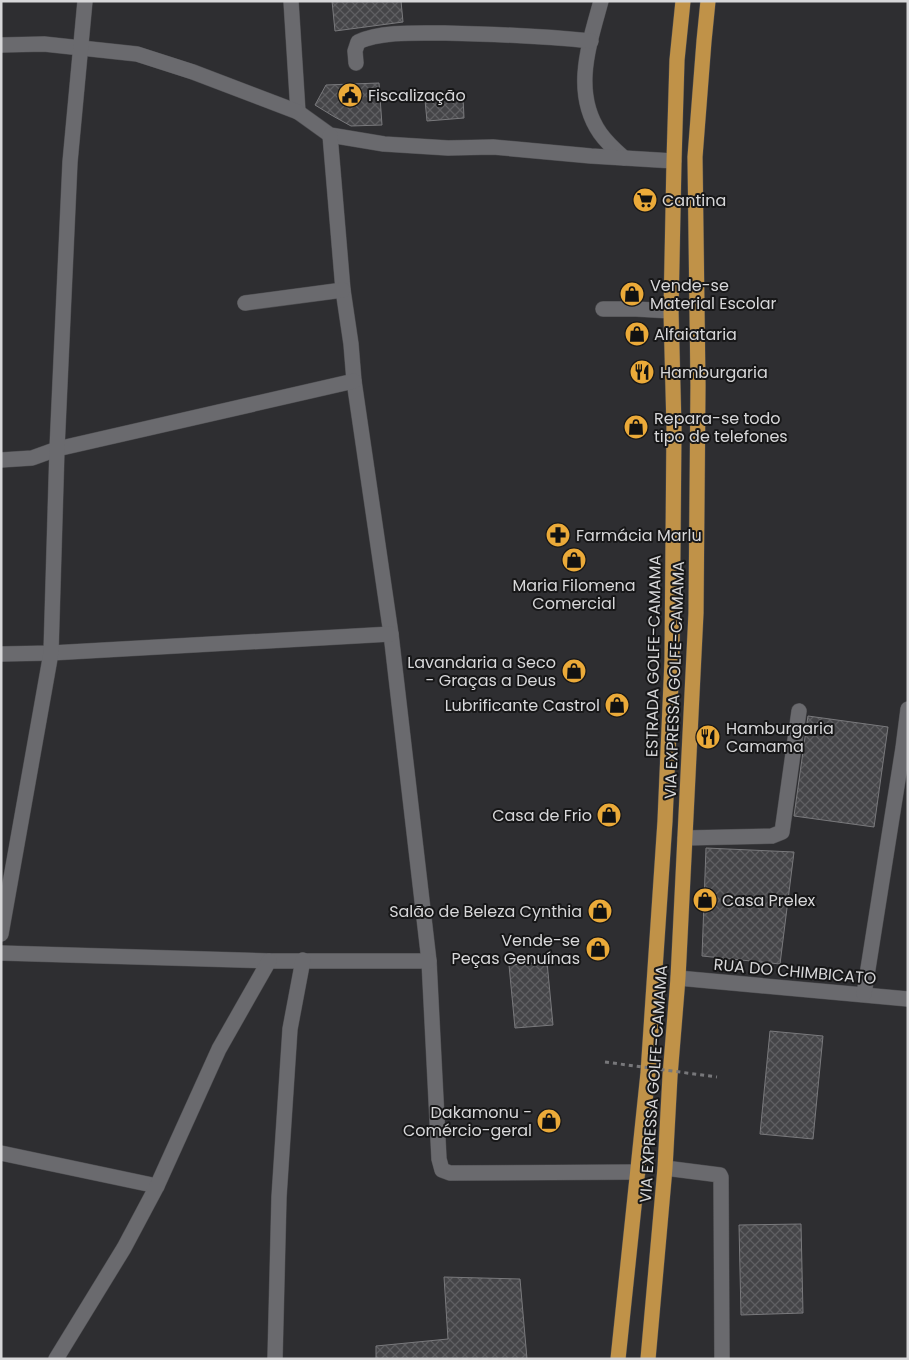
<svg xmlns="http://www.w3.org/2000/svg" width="909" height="1360" font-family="Poppins,sans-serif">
<defs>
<pattern id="building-cross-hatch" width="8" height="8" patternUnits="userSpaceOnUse" patternTransform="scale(1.25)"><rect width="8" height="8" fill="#454548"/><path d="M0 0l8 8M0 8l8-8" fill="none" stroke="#5f5f62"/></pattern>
</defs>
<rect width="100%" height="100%" fill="#2e2e31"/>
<g fill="url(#building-cross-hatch)" stroke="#79797c">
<polygon points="332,1 401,1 403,22 335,31"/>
<polygon points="379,83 382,125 351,126 333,116 315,105 326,85"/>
<polygon points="463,97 464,118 427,121 425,100"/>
<polygon points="808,716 888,727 874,827 794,816"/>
<polygon points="706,848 794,852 780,964 702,956"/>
<polygon points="547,962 553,1025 515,1028 509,965"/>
<polygon points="770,1031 823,1036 813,1139 760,1134"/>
<polygon points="801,1224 803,1313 741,1315 739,1225"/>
<polygon points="444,1277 520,1279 527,1359 376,1359 376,1346 448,1339"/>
</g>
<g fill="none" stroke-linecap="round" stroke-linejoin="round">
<defs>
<g id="minor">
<polyline points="291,1 298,112"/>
<path d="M601,1c-12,44 -29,91 -1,132 7,10 15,17 24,25"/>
<polyline points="1,45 44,44 137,54 193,72 298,112 330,135 384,144 448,148 493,147 591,156 674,161"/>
<path d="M356,63l-1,-12 3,-9c23,-11 61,-9 87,-9 49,1 97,3 146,8"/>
<polyline points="330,135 343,290 351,344 354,381 391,634 429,961 439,1159 442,1170 450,1173 638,1172"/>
<polyline points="245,303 343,290"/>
<polyline points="603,309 636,309 671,311"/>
<polyline points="1,460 32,458 57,449 354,381"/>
<polyline points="1,654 51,653 391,634"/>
<polyline points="685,838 772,836 782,832 799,711"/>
<polyline points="1,934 51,653 57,449 70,162 85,1"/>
<polyline points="1,953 269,961 429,961"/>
<polyline points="678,978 908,999"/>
<polyline points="864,994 903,748 908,709"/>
<polyline points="1,1153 157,1186"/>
<polyline points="665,1168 720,1175 721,1177 722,1359"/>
<polyline points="56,1359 124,1248 157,1186 219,1049 269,961"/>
<polyline points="275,1359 279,1197 290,1029 303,960"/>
</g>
<g id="highway">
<polyline points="618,1359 648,1073 665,821 672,660 674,428 671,311 674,161 677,60 683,1"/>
<polyline points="648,1359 665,1168 670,1076 678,978 696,613 698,385 695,157 704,41 708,1"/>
</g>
</defs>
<use href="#minor" stroke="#4c4c4f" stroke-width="16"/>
<use href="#highway" stroke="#4c4c4f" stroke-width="16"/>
<use href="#minor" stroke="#6a6a6e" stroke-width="15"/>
<use href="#highway" stroke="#c09248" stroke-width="15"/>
<polyline stroke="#77777a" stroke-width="3" stroke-dasharray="4 4" stroke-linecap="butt" points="605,1062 717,1077"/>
</g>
<defs>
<symbol id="civic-disc" viewBox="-11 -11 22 22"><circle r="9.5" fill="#ebaa39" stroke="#171718"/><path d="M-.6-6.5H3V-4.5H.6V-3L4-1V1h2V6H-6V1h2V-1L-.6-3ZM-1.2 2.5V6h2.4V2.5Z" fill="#111"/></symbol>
<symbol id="supermarket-disc" viewBox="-11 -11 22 22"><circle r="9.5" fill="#ebaa39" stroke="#171718"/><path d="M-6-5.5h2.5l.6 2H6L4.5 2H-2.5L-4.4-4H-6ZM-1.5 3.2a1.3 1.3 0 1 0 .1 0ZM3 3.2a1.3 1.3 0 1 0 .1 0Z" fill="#111"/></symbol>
<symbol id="shop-disc" viewBox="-11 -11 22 22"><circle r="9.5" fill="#ebaa39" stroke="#171718"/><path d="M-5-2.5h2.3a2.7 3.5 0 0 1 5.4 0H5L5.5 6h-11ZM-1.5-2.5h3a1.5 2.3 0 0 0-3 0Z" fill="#111"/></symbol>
<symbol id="restaurant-disc" viewBox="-11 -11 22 22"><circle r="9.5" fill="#ebaa39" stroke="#171718"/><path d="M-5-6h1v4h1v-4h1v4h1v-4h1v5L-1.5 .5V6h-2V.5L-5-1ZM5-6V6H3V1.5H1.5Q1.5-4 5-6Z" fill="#111"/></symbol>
<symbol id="pharmacy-disc" viewBox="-11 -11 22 22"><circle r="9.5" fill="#ebaa39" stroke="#171718"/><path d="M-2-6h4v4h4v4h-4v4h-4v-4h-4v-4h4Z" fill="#111"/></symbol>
</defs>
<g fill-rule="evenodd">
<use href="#civic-disc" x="336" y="81" width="28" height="28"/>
<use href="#supermarket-disc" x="631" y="186" width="28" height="28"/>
<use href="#shop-disc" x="618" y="280" width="28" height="28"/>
<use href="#shop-disc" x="623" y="320" width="28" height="28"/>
<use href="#restaurant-disc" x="628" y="358" width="28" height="28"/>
<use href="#shop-disc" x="622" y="413" width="28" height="28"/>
<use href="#pharmacy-disc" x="544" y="521" width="28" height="28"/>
<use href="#shop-disc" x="560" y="546" width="28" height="28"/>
<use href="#shop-disc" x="560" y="657" width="28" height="28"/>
<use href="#shop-disc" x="603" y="691" width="28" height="28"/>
<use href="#restaurant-disc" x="694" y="723" width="28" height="28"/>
<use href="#shop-disc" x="595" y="801" width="28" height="28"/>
<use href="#shop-disc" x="691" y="886" width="28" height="28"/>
<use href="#shop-disc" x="586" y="897" width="28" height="28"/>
<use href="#shop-disc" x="584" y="935" width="28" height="28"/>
<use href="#shop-disc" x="535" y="1107" width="28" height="28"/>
</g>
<g text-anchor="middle" stroke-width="4" stroke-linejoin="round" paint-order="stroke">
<g font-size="16" fill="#d7d7d9" stroke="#171718" text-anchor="start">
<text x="368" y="101">Fiscalização</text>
<text x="662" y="206">Cantina</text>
<text x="650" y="291">Vende-se<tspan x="650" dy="18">Material Escolar</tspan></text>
<text x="654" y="340">Alfaiataria</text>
<text x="660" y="378">Hamburgaria</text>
<text x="654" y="424">Repara-se todo<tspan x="654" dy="18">tipo de telefones</tspan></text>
<text x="576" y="541">Farmácia Marlu</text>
<text x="574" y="591" text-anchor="middle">Maria Filomena<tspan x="574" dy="18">Comercial</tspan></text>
<text x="556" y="668" text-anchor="end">Lavandaria a Seco<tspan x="556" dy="18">- Graças a Deus</tspan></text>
<text x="600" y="711" text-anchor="end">Lubrificante Castrol</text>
<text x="726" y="734">Hamburgaria<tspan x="726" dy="18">Camama</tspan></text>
<text x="592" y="821" text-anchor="end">Casa de Frio</text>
<text x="722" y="906">Casa Prelex</text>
<text x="582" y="917" text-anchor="end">Salão de Beleza Cynthia</text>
<text x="580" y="946" text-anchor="end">Vende-se<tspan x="580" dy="18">Peças Genuínas</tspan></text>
<text x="532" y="1118" text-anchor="end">Dakamonu -<tspan x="532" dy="18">Comércio-geral</tspan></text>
</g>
<g font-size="16" fill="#d7d7d9" stroke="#171718">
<text transform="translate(653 656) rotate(-89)" y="6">ESTRADA GOLFE-CAMAMA</text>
<text transform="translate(674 680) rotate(-88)" y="6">VIA EXPRESSA GOLFE-CAMAMA</text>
<text transform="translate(795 971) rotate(5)" y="6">RUA DO CHIMBICATO</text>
<text transform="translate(653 1084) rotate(-86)" y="6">VIA EXPRESSA GOLFE-CAMAMA</text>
</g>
</g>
<rect width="909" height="1360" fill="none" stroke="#d7d7d9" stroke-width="5"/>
</svg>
